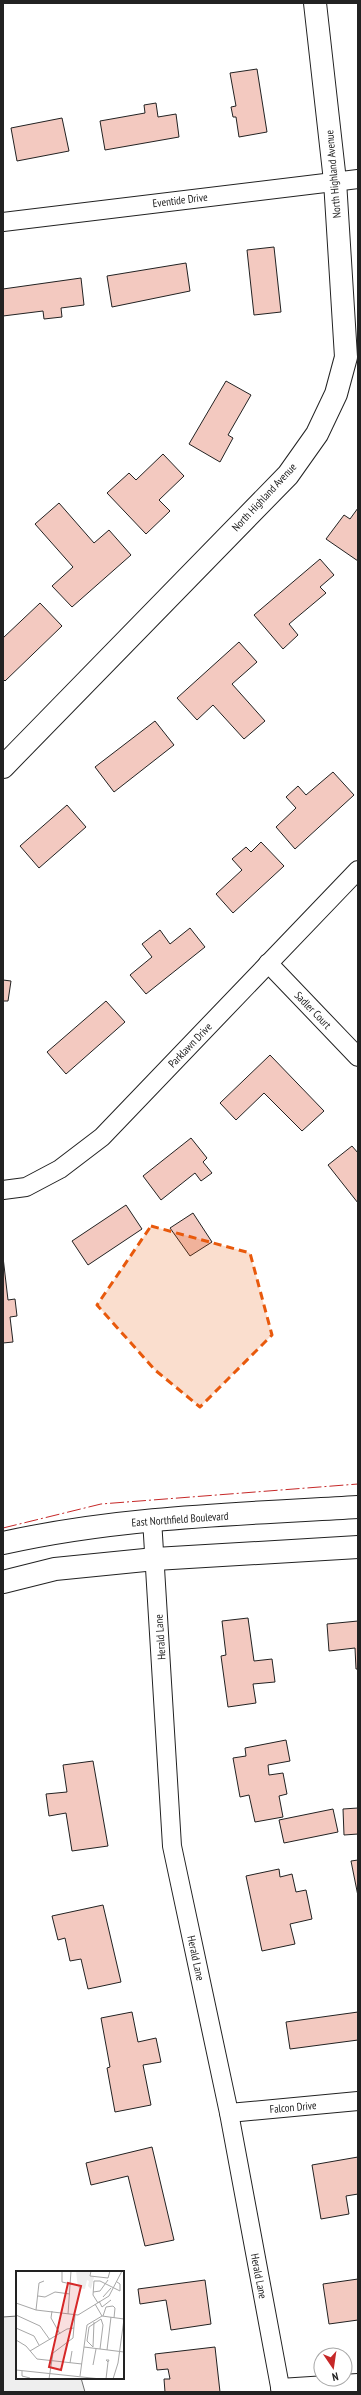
<svg xmlns="http://www.w3.org/2000/svg" width="361" height="2395" font-family="'PT Sans Narrow',sans-serif">
<rect width="100%" height="100%" fill="#fff"/>
<polygon fill="#eee" stroke="#6f6f6f" points="17,2316 17,2378 81,2378 85,2392 3,2392 3,2317"/>
<g fill="#f3c9c0" stroke="#222">
<polygon points="257,69 267,132 239,137 236,117 233,117 231,107 236,106 230,73"/>
<polygon points="156,103 158,117 176,114 179,137 105,150 100,121 145,113 144,105"/>
<polygon points="62,118 69,151 17,161 11,128"/>
<polygon points="274,247 281,312 254,315 247,250"/>
<polygon points="186,263 190,291 112,307 107,276"/>
<polygon points="81,278 84,305 61,308 62,317 44,319 43,311 3,316 3,289"/>
<polygon points="226,381 251,395 228,435 233,438 220,462 189,444"/>
<polygon points="163,454 184,476 159,500 170,511 146,534 107,493 129,473 136,480"/>
<polygon points="59,503 94,543 109,530 131,555 72,607 52,586 73,567 35,524"/>
<polygon points="358,508 358,561 326,539 344,515 350,519"/>
<polygon points="320,559 334,575 320,587 326,593 289,624 298,635 283,649 254,615"/>
<polygon points="40,603 62,626 5,681 3,679 3,638"/>
<polygon points="239,642 257,662 232,684 265,721 244,739 213,705 197,720 177,698"/>
<polygon points="155,721 174,745 114,792 95,767"/>
<polygon points="333,772 354,795 295,849 276,827 296,808 286,797 298,786 306,795"/>
<polygon points="67,805 86,827 39,868 20,846"/>
<polygon points="261,842 284,866 233,913 216,894 242,870 232,859 246,847 251,852"/>
<polygon points="190,928 205,947 146,994 130,975 152,957 142,944 160,930 170,944"/>
<polygon points="3,980 11,981 8,1001 3,1001"/>
<polygon points="106,1001 125,1022 66,1074 47,1052"/>
<polygon points="270,1055 324,1111 302,1131 264,1093 236,1120 220,1103"/>
<polygon points="191,1138 207,1158 203,1162 212,1173 201,1181 195,1173 161,1200 143,1176"/>
<polygon points="352,1146 358,1153 358,1203 328,1165"/>
<polygon points="126,1205 142,1229 88,1265 72,1241"/>
<polygon points="193,1213 212,1242 190,1256 170,1228"/>
<polygon points="3,1257 8,1300 15,1299 17,1316 10,1317 13,1342 3,1343"/>
<polygon points="248,1618 254,1661 272,1659 275,1682 253,1684 256,1703 228,1707 221,1656 226,1655 222,1621"/>
<polygon points="358,1621 358,1669 356,1669 355,1648 329,1651 327,1624"/>
<polygon points="286,1740 290,1761 268,1765 269,1775 283,1773 287,1794 279,1796 283,1817 255,1822 249,1795 240,1797 233,1758 246,1756 245,1748"/>
<polygon points="93,1761 108,1846 72,1851 66,1813 49,1816 46,1794 67,1792 63,1765"/>
<polygon points="358,1808 358,1834 344,1835 343,1809"/>
<polygon points="333,1809 338,1832 284,1843 279,1820"/>
<polygon points="358,1860 358,1896 351,1861"/>
<polygon points="279,1869 280,1877 292,1874 296,1892 306,1890 312,1919 290,1924 295,1944 262,1951 246,1876"/>
<polygon points="103,1905 121,1982 88,1989 81,1959 70,1961 65,1938 58,1940 52,1916"/>
<polygon points="132,2012 138,2042 156,2038 161,2062 143,2065 151,2105 115,2112 107,2068 110,2067 101,2018"/>
<polygon points="358,2012 358,2040 290,2049 286,2022"/>
<polygon points="152,2147 174,2240 145,2246 128,2176 91,2185 86,2163"/>
<polygon points="358,2157 358,2194 346,2196 349,2214 321,2219 312,2165"/>
<polygon points="358,2279 358,2320 329,2324 323,2284"/>
<polygon points="205,2280 211,2324 171,2330 166,2300 140,2304 138,2289"/>
<polygon points="215,2347 220,2392 165,2392 164,2379 170,2379 168,2369 157,2370 155,2354"/>
</g>
<g fill="none" stroke-linecap="round" stroke-linejoin="round">
<defs>
<g id="street">
<polyline points="3,222 358,179"/>
<polyline points="268,963 358,1057"/>
<polyline points="3,1190 26,1187 60,1169 102,1137 358,870"/>
<polyline points="152,1519 172,1846 229,2113 281,2392"/>
<polyline points="229,2113 358,2101"/>
<polyline points="280,2388 358,2383"/>
</g>
<g id="secondary">
<polyline points="3,767 288,475 317,434 336,394 346,357 335,181 315,3"/>
<path d="M3,1543c116,-26 236,-29 355,-36"/>
<polyline points="3,1582 55,1569 155,1559 358,1547"/>
</g>
</defs>
<use href="#street" stroke="#222" stroke-width="20"/>
<use href="#secondary" stroke="#222" stroke-width="24"/>
<use href="#street" stroke="#fff" stroke-width="18"/>
<use href="#secondary" stroke="#fff" stroke-width="22"/>
<polyline stroke="#c62828" stroke-width="1" stroke-dasharray="14 3 2 3" stroke-linecap="butt" points="3,1528 101,1504 358,1484"/>
</g>
<path fill="#e8590c" fill-opacity="0.2" stroke="#e8590c" stroke-width="3" stroke-dasharray="8 5" stroke-linejoin="round" d="M151,1226l99,27 22,82 -72,72 -45,-37 -58,-65z"/>
<g text-anchor="middle" stroke-width="3" stroke-linejoin="round" paint-order="stroke">
<g font-size="11" fill="#222" stroke="#fff">
<text transform="translate(333 174) rotate(-95)" y="4">North Highland Avenue</text>
<text transform="translate(180 200) rotate(-7)" y="4">Eventide Drive</text>
<text transform="translate(264 497) rotate(-47)" y="4">North Highland Avenue</text>
<text transform="translate(313 1010) rotate(46)" y="4">Sadler Court</text>
<text transform="translate(190 1045) rotate(-46)" y="4">Parklawn Drive</text>
<text transform="translate(180 1519) rotate(-4)" y="4">East Northfield Boulevard</text>
<text transform="translate(160 1637) rotate(-94)" y="4">Herald Lane</text>
<text transform="translate(196 1958) rotate(78)" y="4">Herald Lane</text>
<text transform="translate(293 2107) rotate(-5)" y="4">Falcon Drive</text>
<text transform="translate(259 2276) rotate(79)" y="4">Herald Lane</text>
</g>
</g>
<g transform="translate(16 2271)">
<rect width="108" height="108" fill="#fff"/>
<path d="M60,0h14v5l4,1 -3,12 -3,-3 1,-5 -2,-1 -2,9 -7,-1z" fill="#eee"/>
<path fill="none" stroke="#a7a7a7" stroke-width="1" d="M46,0v11l9,2M75,0l-1,5 18,2 2,-7M77,21l7,-1 8,-11M22,25l7,1 10,-5 15,2M87,26l8,-9M83,30l3,6 9,-7M0,32l20,7 42,5 31,-19 13,-25M82,32l-5,-8 1,-14h6l20,10v-7l-3,-2M79,33l7,12 22,3M20,39l3,-27 5,-2M36,40l-1,7 9,16M52,43l3,-43M0,44l24,11 10,14M87,45l3,-9 7,-1 2,2 -1,10M0,57l18,8 5,9M0,69l10,6 11,13 45,5M68,76l40,5M77,76l-6,-6 2,-14 12,-8M77,76l1,-25M84,78l3,-24 -2,-6M91,79l4,-33M14,80l37,-22 7,-1M54,92l2,-12M77,94l3,-16M0,99l85,9M6,100v5l8,2M64,105l7,-51 15,-9M33,108l4,-26 20,-15 2,-23M90,108l2,-17 -2,-2h3l-1,2M97,108l5,-16 6,-44"/>
<path fill="#d62828" fill-opacity="0.15" stroke="#d62828" stroke-width="2" d="M52,12l13,3 -20,84 -12,-3z"/>
<rect width="108" height="108" fill="none" stroke="#222" stroke-width="2"/>
</g>
<rect width="361" height="2395" fill="none" stroke="#222222" stroke-width="8"/>
<g transform="translate(333 2367) rotate(167)"><circle r="19" fill="#ffffff" stroke="#a7a7a7"/>
<path d="M0-3L7 15L0 10L-7 15Z" fill="#c62828"/>
<text y="-6" font-size="11" font-weight="bold" text-anchor="middle" fill="#222222">N</text>
</g>
</svg>
